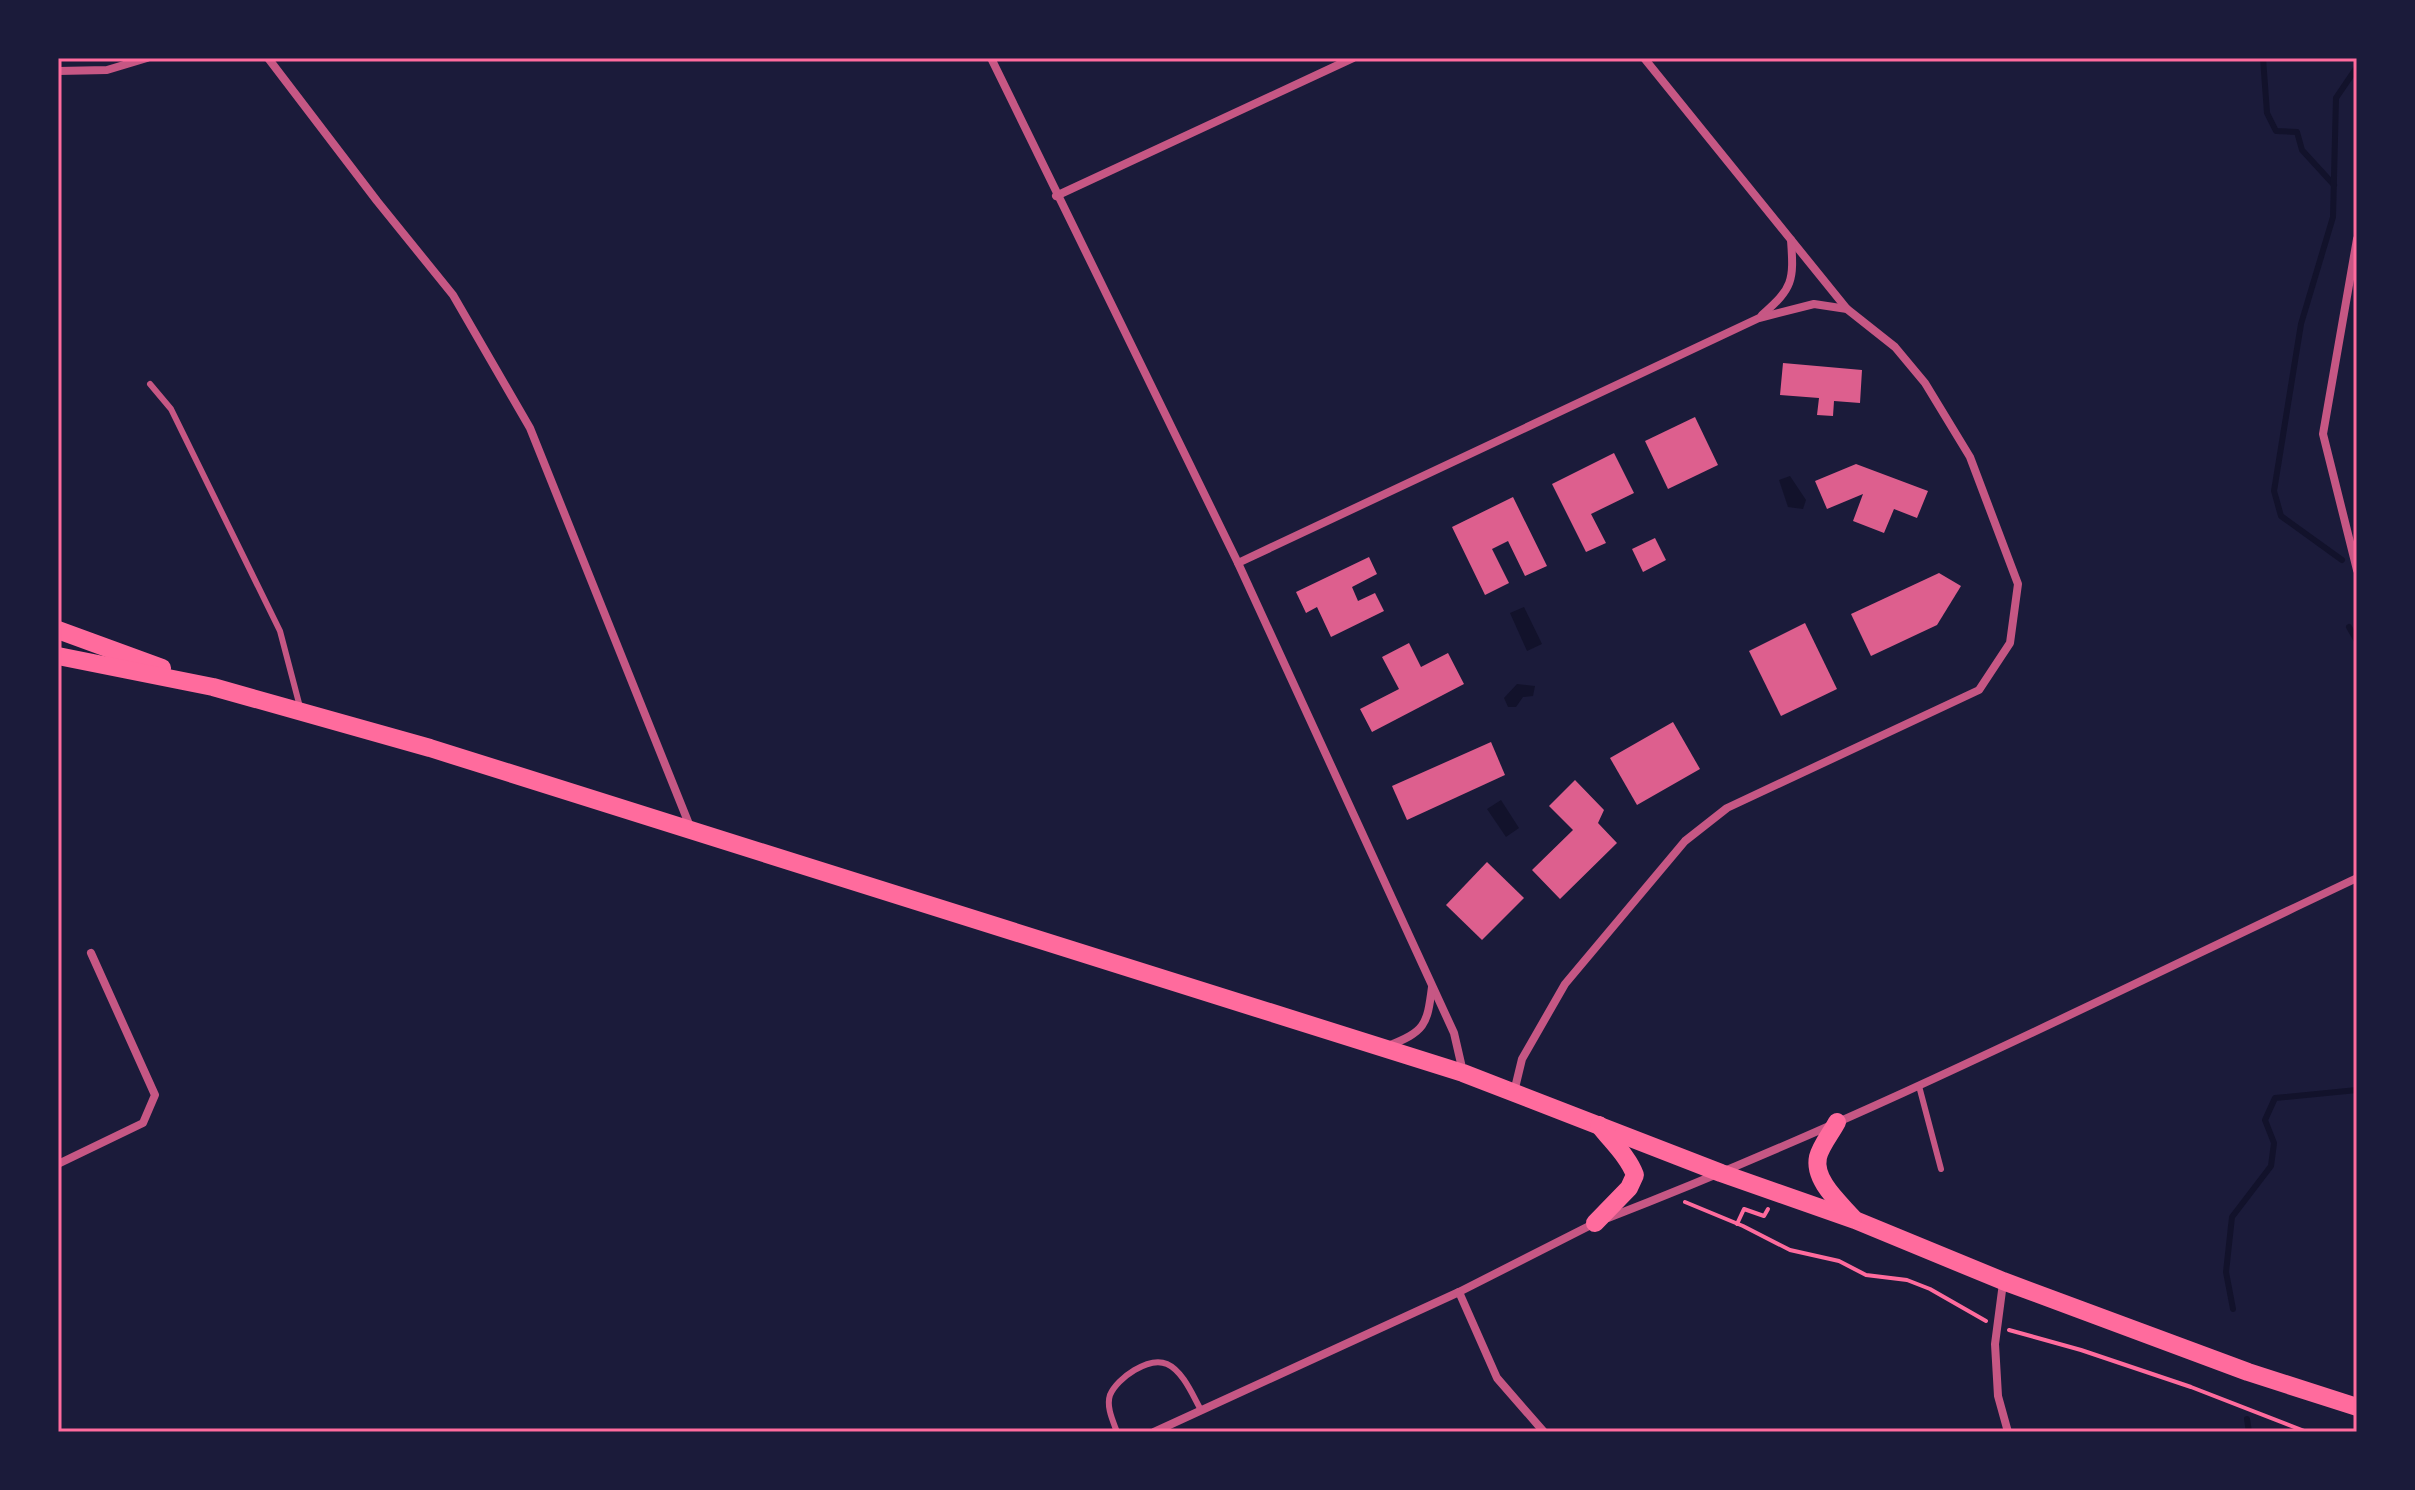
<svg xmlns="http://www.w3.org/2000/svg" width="2415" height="1490" font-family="'Roboto Serif',serif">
<rect width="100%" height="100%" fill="#1b1b3a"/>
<g fill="#12122b">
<polygon points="1790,476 1806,500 1803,509 1788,507 1779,480"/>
<polygon points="1524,607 1542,644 1527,651 1510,613"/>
<polygon points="1517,684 1535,686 1533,696 1523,697 1516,707 1508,707 1504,698"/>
<polygon points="1501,800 1519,828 1506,837 1487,809"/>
</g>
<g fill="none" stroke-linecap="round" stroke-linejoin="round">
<g stroke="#12122b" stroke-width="6">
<polyline points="2263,58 2267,113 2276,131 2297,132 2302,150 2334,185"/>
<polyline points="2342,560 2281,516 2274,491 2301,324 2333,217 2336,98 2357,67"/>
<polyline points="2349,627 2357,641"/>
<polyline points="2233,1309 2226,1272 2232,1217 2271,1166 2274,1143 2265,1120 2275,1098 2357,1090"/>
<polyline points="2247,1419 2249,1432"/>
</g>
</g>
<g fill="#dd5f8e">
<polygon points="1783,363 1862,370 1860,403 1834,401 1833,416 1817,415 1819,398 1780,395"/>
<polygon points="1695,417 1718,465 1668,489 1645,441"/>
<polygon points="1614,453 1634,493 1591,514 1606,543 1586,552 1552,484"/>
<polygon points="1856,464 1928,491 1917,518 1894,509 1884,533 1853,521 1863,494 1827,509 1815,481"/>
<polygon points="1513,497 1547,566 1525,576 1508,541 1492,549 1509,583 1485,595 1452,527"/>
<polygon points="1655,538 1666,560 1643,572 1632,549"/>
<polygon points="1369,557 1377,574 1352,587 1358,601 1375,593 1384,611 1331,637 1317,607 1306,613 1296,592"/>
<polygon points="1939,573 1961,586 1937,625 1871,656 1851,614"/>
<polygon points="1805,623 1837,689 1781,716 1749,651"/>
<polygon points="1409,643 1421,667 1448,653 1464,684 1372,732 1360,709 1399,689 1382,657"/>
<polygon points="1673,722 1700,769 1637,805 1610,758"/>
<polygon points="1491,742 1505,775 1407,820 1392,786"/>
<polygon points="1575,780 1604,810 1598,823 1617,843 1560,899 1532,870 1573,830 1549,806"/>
<polygon points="1487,862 1524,898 1482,940 1446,905"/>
</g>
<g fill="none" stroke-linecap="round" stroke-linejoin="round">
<g stroke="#ff6b9d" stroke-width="4">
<polyline points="1685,1202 1743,1226 1790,1250 1839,1261 1866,1275 1907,1280 1930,1289 1986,1321"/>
<polyline points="1737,1224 1744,1209 1764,1216 1768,1209"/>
<polyline points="2009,1330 2081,1350 2191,1387 2307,1432"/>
</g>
<g stroke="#c65784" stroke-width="6">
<polyline points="150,384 171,409 280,631 300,707"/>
<polyline points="1919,1086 1941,1169"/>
<path d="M1117,1432c-4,-11 -11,-25 -7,-37 7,-17 39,-39 57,-31 16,7 26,32 34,46"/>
</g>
<g stroke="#c65784" stroke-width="8">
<polyline points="268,58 377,201 453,295 530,428 691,829"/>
<polyline points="991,58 1238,563 1454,1033 1463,1072"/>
<polyline points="1644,58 1847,309"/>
<polyline points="58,71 107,70 147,58"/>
<polyline points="1056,196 1353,58"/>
<polyline points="2357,239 2323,434 2357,570"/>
<path d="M1762,315c31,-27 32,-34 29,-75"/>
<polyline points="1238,563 1759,318 1814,304 1847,309 1895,347 1925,383 1970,457 2018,584 2010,643 1979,690 1727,808 1685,841 1565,984 1522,1059 1514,1092"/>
<path d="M1388,1046c37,-15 39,-20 44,-59"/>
<polyline points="58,1164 143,1123 155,1095 91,953"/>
<path d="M1608,1218c256,-99 501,-223 749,-340"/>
<polyline points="2003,1283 1995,1344 1998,1396 2008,1432"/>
<polyline points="1459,1292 1497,1378 1544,1432"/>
<polyline points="1154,1432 1459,1292 1595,1223"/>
</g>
<g stroke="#ff6b9d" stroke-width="18">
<polyline points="58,630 162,668"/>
<polyline points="58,656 213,687 430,748 1463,1073 1721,1173 1855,1220 2003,1281 2248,1372 2357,1407"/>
<path d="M1837,1122c-5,10 -16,23 -19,35 -5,23 21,45 35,61"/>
<path d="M1595,1223l34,-35 6,-13c-7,-19 -24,-34 -36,-50"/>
</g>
</g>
<rect width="2415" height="1490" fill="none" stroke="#1b1b3a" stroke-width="120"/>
<rect x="60" y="60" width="2295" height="1370" fill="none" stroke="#ff6b9d" stroke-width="3"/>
</svg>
